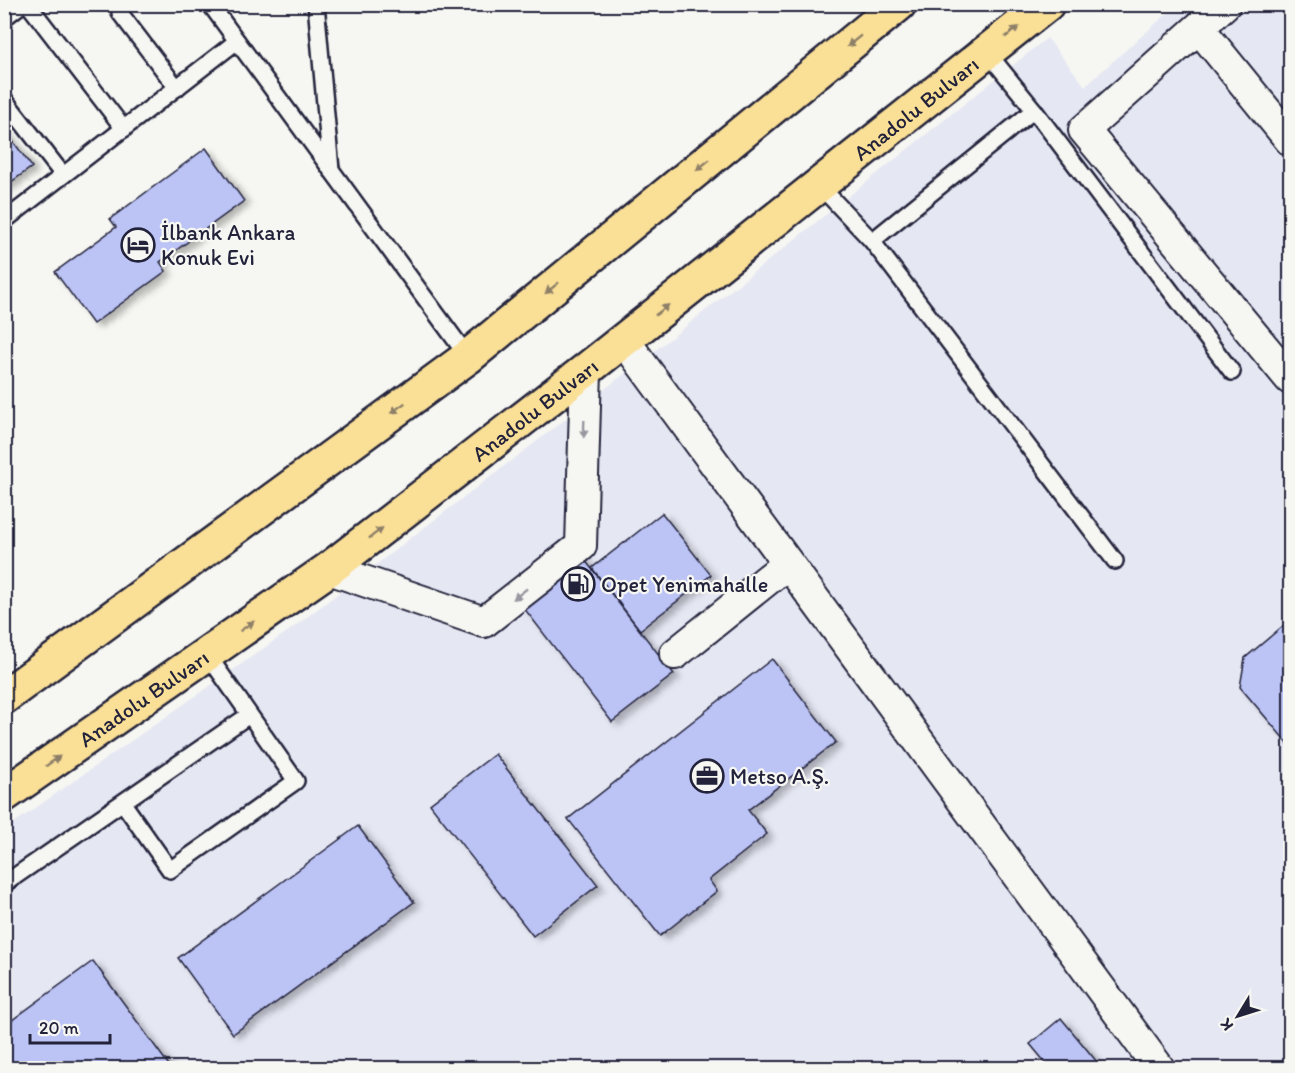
<svg xmlns="http://www.w3.org/2000/svg" width="1295" height="1073" font-family="Itim,sans-serif">
<defs>
<filter id="shadow"><feDropShadow dx="6" dy="4" stdDeviation="3" flood-color="#0004"/></filter>
</defs>
<rect width="100%" height="100%" fill="#f6f6f2"/>
<filter id="ink" filterUnits="userSpaceOnUse"><feTurbulence type="fractalNoise" baseFrequency=".0167" numOctaves="2"/><feDisplacementMap in="SourceGraphic" scale="12" xChannelSelector="R" yChannelSelector="G"/><feConvolveMatrix kernelMatrix="1 2 1 2 8 2 1 2 1" color-interpolation-filters="sRGB"/></filter>
<g filter="url(#ink)">
<polygon fill="#e5e7f3" points="1177,5 1290,5 1290,1068 5,1068 4,830 290,630 394,551 670,339 1047,38 1085,86"/>
<g fill="#bcc4f6" stroke="#22223b" stroke-width="1.5" filter="url(#shadow)">
<polygon points="4,129 32,167 4,187"/>
<polygon points="206,148 244,201 160,262 166,271 93,324 55,272 116,227 110,219"/>
<polygon points="662,513 711,575 640,630 592,568"/>
<polygon points="581,555 674,674 612,722 520,603"/>
<polygon points="1290,620 1290,746 1240,687 1245,658"/>
<polygon points="772,659 836,742 748,810 767,834 709,880 717,891 660,936 568,819"/>
<polygon points="495,754 598,885 533,936 430,804"/>
<polygon points="358,826 414,902 233,1034 178,958"/>
<polygon points="93,961 171,1068 4,1068 4,1026"/>
<polygon points="1061,1018 1102,1068 1050,1068 1030,1044"/>
</g>
<g fill="none" stroke-linecap="round" stroke-linejoin="round">
<defs>
<g id="lane">
<polyline points="28,4 124,129"/>
<polyline points="210,4 468,357"/>
<polyline points="316,4 331,170"/>
<polyline points="120,13 177,88"/>
<polyline points="4,18 22,4"/>
<polyline points="987,52 1034,110 1232,372"/>
<polyline points="4,99 63,175"/>
<polyline points="819,185 872,241 1115,561"/>
<polyline points="4,221 237,41"/>
<polyline points="872,241 1034,110"/>
<polyline points="123,803 170,870 296,781 207,654"/>
<polyline points="4,884 249,715"/>
</g>
<g id="street">
<polyline points="1225,4 1084,130 1290,379"/>
<polyline points="1199,28 1290,140"/>
<polyline points="624,340 1159,1068"/>
<polyline points="329,569 484,622 581,546 586,370"/>
<polyline points="675,654 787,564"/>
</g>
<g id="primary">
<polyline points="4,697 468,357 899,4"/>
<path id="s1" d="M4,795l325,-226 257,-199 461,-366"/>
</g>
</defs>
<use href="#lane" stroke="#22223b" stroke-width="20"/>
<use href="#street" stroke="#22223b" stroke-width="34"/>
<use href="#primary" stroke="#22223b" stroke-width="38"/>
<use href="#lane" stroke="#f6f6f2" stroke-width="15"/>
<use href="#street" stroke="#f6f6f2" stroke-width="30"/>
<use href="#primary" stroke="#fadf96" stroke-width="33"/>
</g>
<defs><path id="oneway-solid" d="M-6-.8H1V-3.2L6.5 0L1 3.2V.8H-6Z" transform="scale(1.5)"/></defs>
<g fill="#8e8068">
<use href="#oneway-solid" transform="translate(1012 32) rotate(-38)"/>
<use href="#oneway-solid" transform="translate(854 41) rotate(141)"/>
<use href="#oneway-solid" transform="translate(703 165) rotate(141)"/>
<use href="#oneway-solid" transform="translate(552 288) rotate(141)"/>
<use href="#oneway-solid" transform="translate(662 310) rotate(-38)"/>
<use href="#oneway-solid" transform="translate(398 408) rotate(144)"/>
<use href="#oneway-solid" transform="translate(376 533) rotate(-38)"/>
<use href="#oneway-solid" transform="translate(247 626) rotate(-35)"/>
<use href="#oneway-solid" transform="translate(53 761) rotate(-35)"/>
</g>
<g fill="#9797a0">
<use href="#oneway-solid" transform="translate(584 429) rotate(92)"/>
<use href="#oneway-solid" transform="translate(520 594) rotate(142)"/>
</g>
</g>
<defs>
<symbol id="hotel-ring" viewBox="-11 -11 22 22"><circle r="9.5" fill="#f6f6f2" stroke="#22223b" stroke-width="1.5"/><path d="M-6-4.5h1.5V1H6V5H4.5V3h-9V5H-6ZM-4 0a1.8 1.8 0 1 1 3.6 0ZM.5 0V-2.5h3Q6-2.5 6 0Z" fill="#22223b"/></symbol>
<symbol id="fuel-ring" viewBox="-11 -11 22 22"><circle r="9.5" fill="#f6f6f2" stroke="#22223b" stroke-width="1.5"/><path d="M-5.5-6h7V0h2V4h1.3V-2.5L3-4.5l.8-.8L6-3V5H2.5V1h-1V6h-7ZM-4.2-4.7v3.2H.2V-4.7Z" fill="#22223b"/></symbol>
<symbol id="office-ring" viewBox="-11 -11 22 22"><circle r="9.5" fill="#f6f6f2" stroke="#22223b" stroke-width="1.5"/><path d="M-6-3h4V-5.5h4V-3h4V5H-6ZM-1-4.5V-3h2v-1.5ZM-6 0V1H6V0Z" fill="#22223b"/></symbol>
</defs>
<g fill-rule="evenodd">
<use href="#hotel-ring" x="119" y="226" width="38" height="38"/>
<use href="#fuel-ring" x="559" y="565" width="38" height="38"/>
<use href="#office-ring" x="688" y="757" width="38" height="38"/>
</g>
<g text-anchor="middle" stroke-width="4.5" stroke-linejoin="round" paint-order="stroke">
<g font-size="22" fill="#22223b" stroke="#f6f6f2">
<text dy="8" stroke="none"><textPath href="#s1" startOffset="1142">Anadolu Bulvarı</textPath></text>
<text dy="8" stroke="none"><textPath href="#s1" startOffset="656">Anadolu Bulvarı</textPath></text>
<text dy="8" stroke="none"><textPath href="#s1" startOffset="170">Anadolu Bulvarı</textPath></text>
</g>
<g font-size="22" fill="#22223b" stroke="#f6f6f2" text-anchor="start">
<text x="161" y="240">İlbank Ankara<tspan x="161" dy="25">Konuk Evi</tspan></text>
<text x="601" y="592">Opet Yenimahalle</text>
<text x="730" y="784">Metso A.Ş.</text>
</g>
</g>
<rect width="1295" height="1073" fill="none" stroke="#f6f6f2" stroke-width="24"/>
<rect x="12" y="12" width="1271" height="1049" fill="none" stroke="#22223b" stroke-width="2" filter="url(#ink)"/>
<g transform="translate(1238 1016) rotate(232)" stroke="#f6f6f2" stroke-width="4.5" paint-order="stroke">
<path d="M0-4.5L10 22L0 15L-10 22Z" fill="#22223b"/>
<text y="-9" font-size="16" font-weight="bold" text-anchor="middle" fill="#22223b">K</text>
</g>
<path d="M30 1034v9h80v-9" fill="none" stroke="#22223b" stroke-width="3"/>
<text x="39" y="1034" font-size="18" fill="#22223b" stroke="#f6f6f2" stroke-width="4.5" paint-order="stroke">20 m</text>
</svg>
